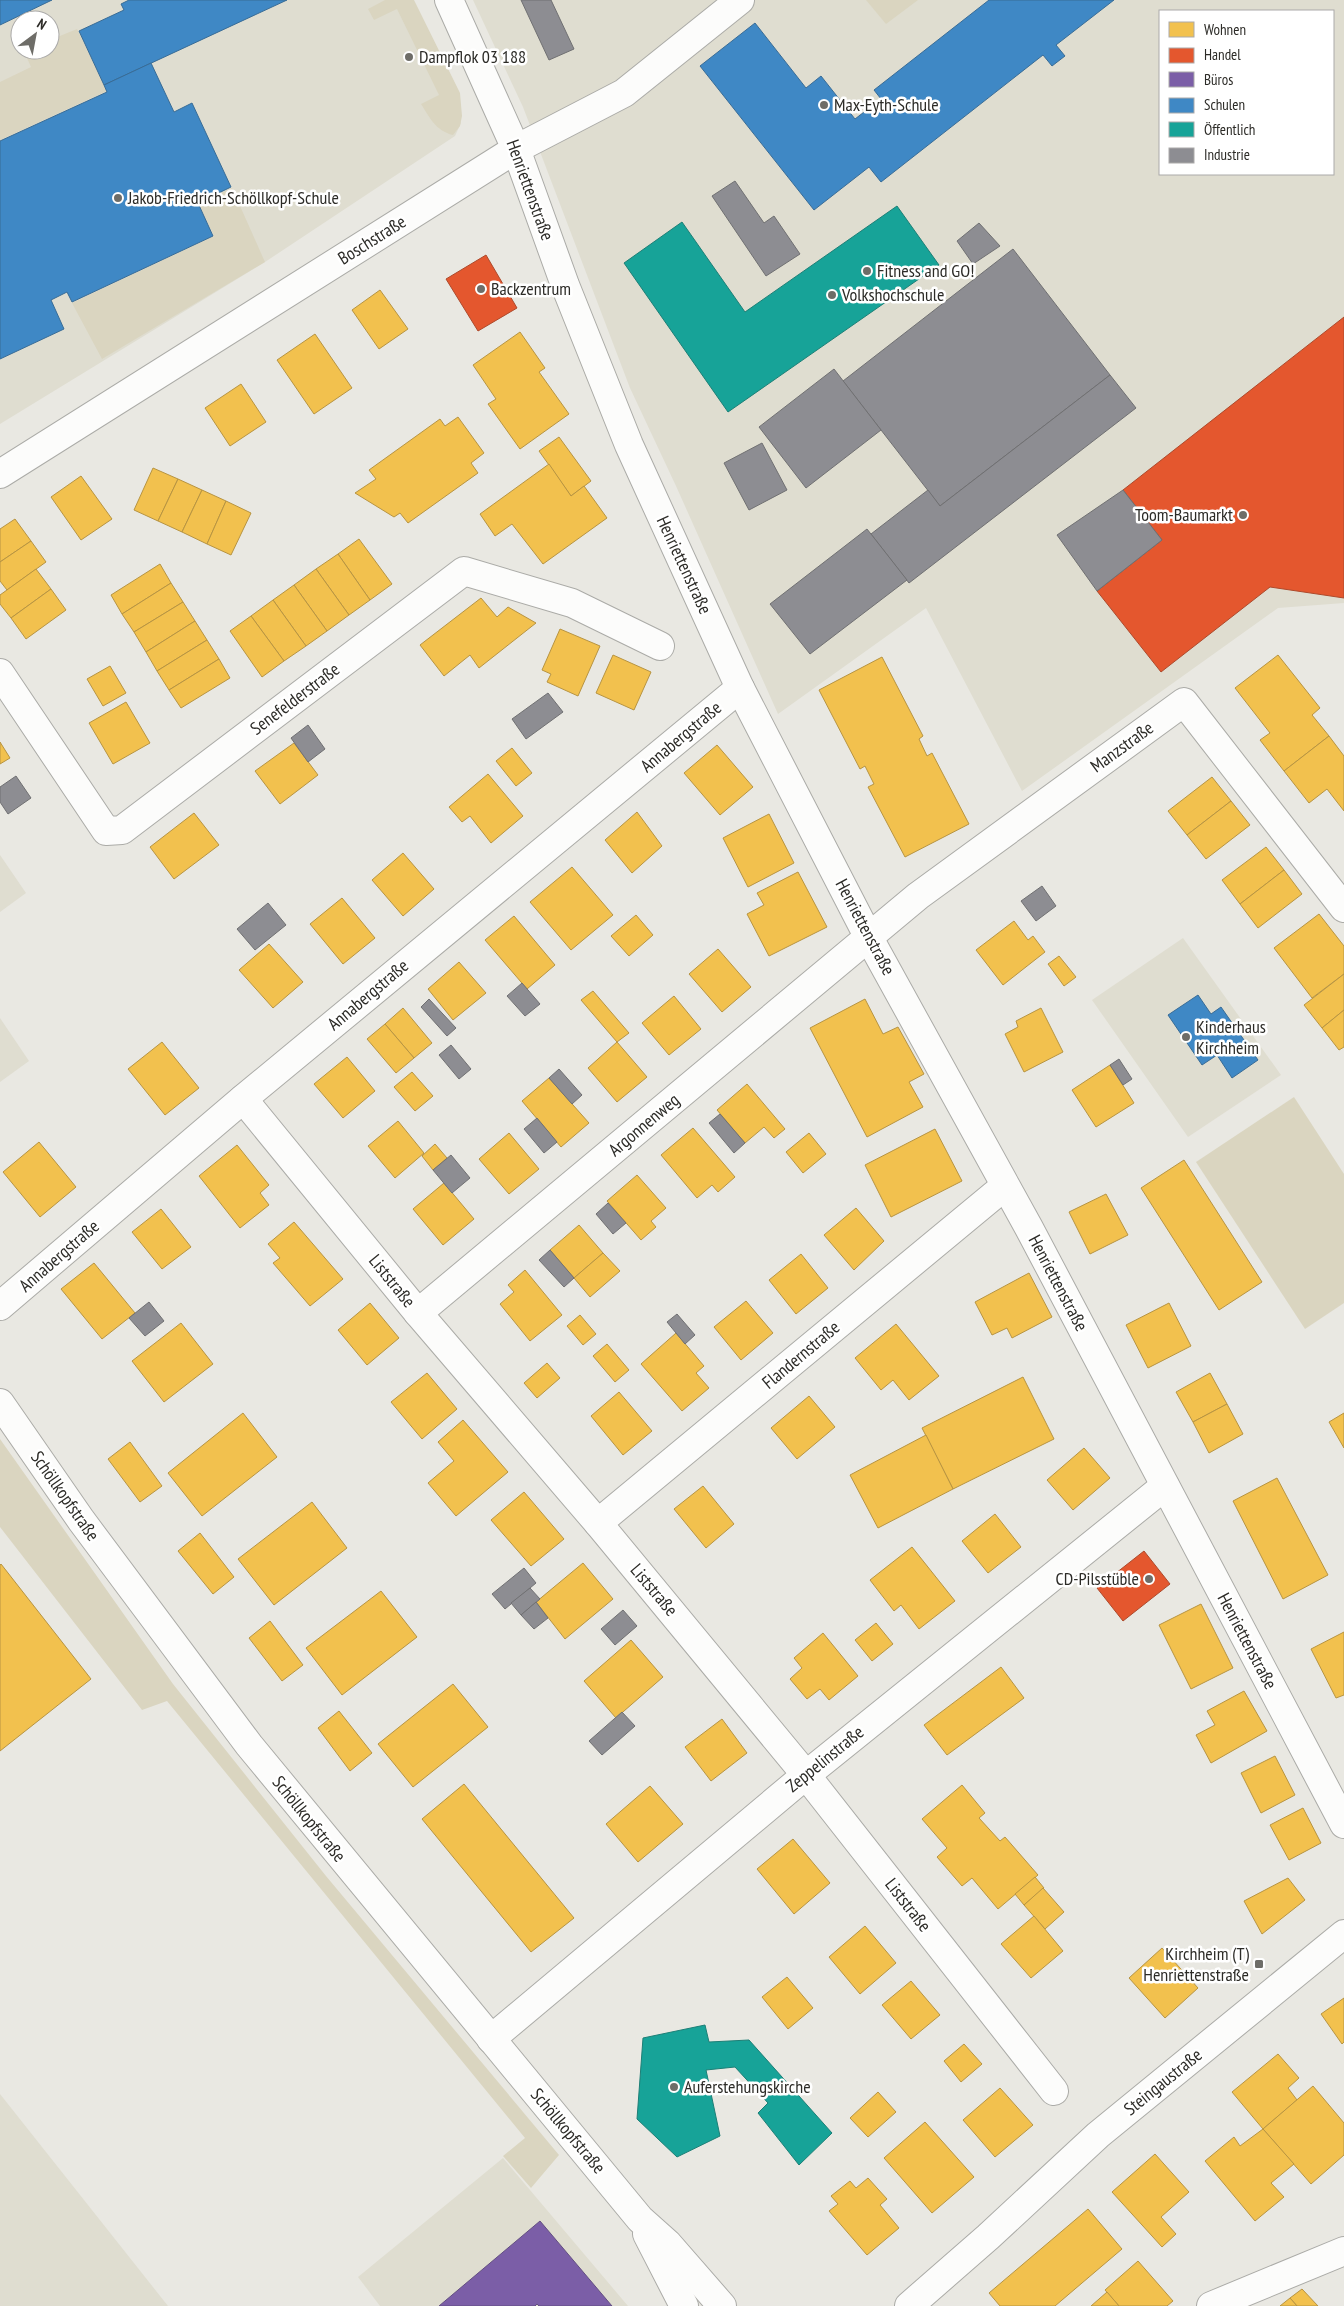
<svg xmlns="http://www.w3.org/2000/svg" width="1344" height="2306" font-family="'PT Sans Narrow',sans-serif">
<rect width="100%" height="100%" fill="#e9e8e2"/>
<g fill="#dfddd0" fill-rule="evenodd">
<path d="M0,0h413l48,123 -6,13 -190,126 -265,162zM20,20h30v30h-30z"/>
<path d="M473,0h871v603l-66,5 -256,183 -96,-183 -148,106 -102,-228 -46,-98 -107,-281zM1160,11h173v163h-173z"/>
<polygon points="0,855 26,893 0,912"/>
<polygon points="1183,938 1281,1075 1188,1137 1092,1000"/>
<polygon points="0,1018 29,1061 0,1082"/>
<polygon points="0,2094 168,2306 0,2306"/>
<polygon points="503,2158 628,2306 380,2306 358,2277"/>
</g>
<g fill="#dad5c0">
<path d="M385,0h29l46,93 2,23 -2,10 -7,9c-17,-4 -23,-17 -32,-31l18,-9 -42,-86 -23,11 -6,-11z"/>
<polygon points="866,0 918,0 886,24"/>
<polygon points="77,29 107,91 0,140 0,82 31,67 24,51 50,50 50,40"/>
<polygon points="232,188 265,262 102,359 72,303 214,236 198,203"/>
<polygon points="1294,1097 1344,1174 1344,1303 1305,1329 1196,1162"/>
<polygon points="0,1439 173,1684 326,1876 559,2155 531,2188 503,2156 525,2138 167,1701 142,1710 0,1527"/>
</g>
<g fill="#f2c14e" stroke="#b79442">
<polygon points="380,290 408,329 379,349 352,310"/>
<polygon points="520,332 545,368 539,372 569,414 520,449 488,404 496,399 473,365"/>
<polygon points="315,334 352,388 314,414 277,360"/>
<polygon points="241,384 266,422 230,446 205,408"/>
<polygon points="458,417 484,453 471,463 478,473 408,523 400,513 394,517 355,493 376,479 369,470 440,419 445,426"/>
<polygon points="559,437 591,481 571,496 539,451"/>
<polygon points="549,464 571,496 584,486 607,518 543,564 512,524 495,536 480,514"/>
<polygon points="153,468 178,479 158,521 134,510"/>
<polygon points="81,476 112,519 81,540 51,497"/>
<polygon points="178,479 202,490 182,532 158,521"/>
<polygon points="202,490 226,501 207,544 182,532"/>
<polygon points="226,501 251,513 231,555 207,544"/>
<polygon points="15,519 31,541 0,562 0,529"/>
<polygon points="359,539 392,584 370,600 338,554"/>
<polygon points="31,541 46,562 7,590 0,581 0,562"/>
<polygon points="338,554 370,600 349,615 316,569"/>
<polygon points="160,564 171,583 122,614 111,595"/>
<polygon points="36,569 51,589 11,618 0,604 0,595"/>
<polygon points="316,569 349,615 327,631 294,585"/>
<polygon points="171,583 183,602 134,632 122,614"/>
<polygon points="294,585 327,631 306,646 273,600"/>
<polygon points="51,589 66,610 26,639 11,618"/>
<polygon points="481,598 497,617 508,607 536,623 479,668 470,655 444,676 420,645"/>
<polygon points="273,600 306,646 284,661 251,616"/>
<polygon points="183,602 195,621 146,652 134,632"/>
<polygon points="251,616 284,661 262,677 230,631"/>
<polygon points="195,621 207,640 157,671 146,652"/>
<polygon points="560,629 600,646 578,696 547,682 551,674 542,670"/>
<polygon points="207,640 219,659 169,690 157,671"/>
<polygon points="613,655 651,672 634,710 596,693"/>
<polygon points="1278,655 1320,708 1312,715 1329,736 1284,771 1260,740 1270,733 1235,688"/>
<polygon points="882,657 923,736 919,739 927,756 932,753 969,824 905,857 868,787 874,784 865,766 860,769 819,690"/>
<polygon points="219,659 230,678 181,708 169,690"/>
<polygon points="110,666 126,693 103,706 87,679"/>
<polygon points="126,702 150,743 113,764 89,723"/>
<polygon points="1329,736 1344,756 1344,811 1327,789 1309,803 1284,771"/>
<polygon points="0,742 10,758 0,764"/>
<polygon points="294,743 318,775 280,804 255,771"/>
<polygon points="717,745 753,787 720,815 684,773"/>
<polygon points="512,748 532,773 516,786 496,761"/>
<polygon points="488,774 523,816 491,843 470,816 462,822 449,807"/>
<polygon points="1212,777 1231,801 1187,835 1168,811"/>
<polygon points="1231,801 1250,825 1206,859 1187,835"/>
<polygon points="637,812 662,846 632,873 605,840"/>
<polygon points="194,813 219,845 174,879 150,847"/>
<polygon points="769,814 794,863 748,887 723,838"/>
<polygon points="1266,847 1284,870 1240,904 1222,880"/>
<polygon points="403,853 434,889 403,916 372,880"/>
<polygon points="572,867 613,915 571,950 530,902"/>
<polygon points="1284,870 1302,894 1258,928 1240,904"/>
<polygon points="798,872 827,927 769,956 747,914 764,905 757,893"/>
<polygon points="342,898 375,938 343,964 310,924"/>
<polygon points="1319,914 1344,946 1344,974 1312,998 1274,948"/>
<polygon points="636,915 653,935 629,956 611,936"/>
<polygon points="514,916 555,965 527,989 485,940"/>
<polygon points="1014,921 1028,940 1033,936 1045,952 1003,985 976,950"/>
<polygon points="269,944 303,982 273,1008 239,970"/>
<polygon points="718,949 751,987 722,1012 689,974"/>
<polygon points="1059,956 1076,977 1064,986 1048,964"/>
<polygon points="459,962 486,993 453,1020 428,989"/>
<polygon points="1344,974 1344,1010 1322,1028 1304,1005"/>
<polygon points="593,991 629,1033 617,1042 581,1000"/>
<polygon points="674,996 701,1029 669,1055 642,1023"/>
<polygon points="865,999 883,1034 898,1027 924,1074 909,1082 923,1107 867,1137 810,1028"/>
<polygon points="403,1008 432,1043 414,1058 385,1024"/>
<polygon points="1041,1008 1063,1052 1024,1072 1005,1034 1018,1027 1016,1021"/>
<polygon points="1344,1010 1344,1047 1339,1050 1322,1028"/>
<polygon points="385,1024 414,1058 396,1073 367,1039"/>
<polygon points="162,1042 199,1088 165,1115 128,1069"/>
<polygon points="617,1042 647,1077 617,1102 588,1068"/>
<polygon points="347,1057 375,1091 343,1118 314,1084"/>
<polygon points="1110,1065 1134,1103 1096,1127 1072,1090"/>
<polygon points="412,1072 433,1096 415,1111 394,1087"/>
<polygon points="549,1078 589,1123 561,1147 522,1101"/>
<polygon points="747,1084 785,1129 774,1138 764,1127 745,1143 717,1110"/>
<polygon points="398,1121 424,1153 395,1178 368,1146"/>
<polygon points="693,1128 735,1177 718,1192 712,1185 697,1198 661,1155"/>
<polygon points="935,1129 962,1181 891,1217 865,1165"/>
<polygon points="509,1133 539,1169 509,1194 479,1159"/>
<polygon points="809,1133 826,1154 803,1173 786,1152"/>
<polygon points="39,1142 76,1187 40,1217 3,1172"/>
<polygon points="435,1144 447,1158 433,1170 422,1156"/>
<polygon points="237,1145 269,1185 260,1193 269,1205 240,1228 199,1176"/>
<polygon points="1184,1160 1262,1282 1219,1310 1141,1188"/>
<polygon points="637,1175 666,1208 651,1221 656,1227 641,1240 607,1201"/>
<polygon points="444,1183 474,1219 443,1245 413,1209"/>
<polygon points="1106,1194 1128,1235 1090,1254 1069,1212"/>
<polygon points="856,1208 884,1241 854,1270 824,1235"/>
<polygon points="161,1209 191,1247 162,1269 132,1232"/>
<polygon points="294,1222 343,1279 310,1306 273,1263 280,1258 268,1244"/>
<polygon points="579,1225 603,1253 574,1278 550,1250"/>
<polygon points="603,1253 620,1271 590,1297 574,1278"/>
<polygon points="801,1254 828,1288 796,1314 769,1280"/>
<polygon points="94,1263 135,1313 102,1339 61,1289"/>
<polygon points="525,1270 562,1315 530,1341 500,1304 514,1292 508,1285"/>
<polygon points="1029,1273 1052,1317 1012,1338 1007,1328 992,1335 975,1302"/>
<polygon points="746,1301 773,1333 741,1360 714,1327"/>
<polygon points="370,1303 399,1338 367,1365 338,1330"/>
<polygon points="1169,1303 1191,1346 1148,1368 1126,1325"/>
<polygon points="580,1315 596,1334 583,1345 567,1326"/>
<polygon points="181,1323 213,1364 164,1402 132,1361"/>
<polygon points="896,1324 939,1376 909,1400 893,1380 881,1390 855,1358"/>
<polygon points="676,1333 704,1366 696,1373 709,1388 682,1411 641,1364"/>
<polygon points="607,1344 629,1370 615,1382 593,1356"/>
<polygon points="547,1363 560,1378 537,1398 524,1383"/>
<polygon points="427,1373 457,1409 422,1439 391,1402"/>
<polygon points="1210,1373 1227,1404 1193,1422 1176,1392"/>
<polygon points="1023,1377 1054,1439 953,1489 922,1428"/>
<polygon points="619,1392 652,1431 623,1455 591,1416"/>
<polygon points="809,1396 835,1427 797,1459 771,1428"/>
<polygon points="1227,1404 1243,1434 1209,1453 1193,1422"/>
<polygon points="243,1413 277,1457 202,1516 168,1473"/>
<polygon points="1344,1413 1344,1448 1329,1422"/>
<polygon points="463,1420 508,1472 456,1516 428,1483 454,1461 438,1442"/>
<polygon points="926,1435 953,1489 878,1528 850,1475"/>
<polygon points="130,1442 162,1486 140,1502 108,1459"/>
<polygon points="1084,1448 1110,1478 1073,1510 1047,1480"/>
<polygon points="1277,1478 1328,1575 1283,1599 1233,1501"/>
<polygon points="703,1486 734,1524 706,1548 674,1509"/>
<polygon points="524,1492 564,1539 531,1566 491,1520"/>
<polygon points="312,1502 347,1548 274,1605 238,1559"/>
<polygon points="995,1514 1021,1547 988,1573 962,1541"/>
<polygon points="200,1533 234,1577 213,1594 178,1551"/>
<polygon points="912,1547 955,1601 919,1629 901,1605 894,1611 870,1580"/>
<polygon points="583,1563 613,1599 565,1639 536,1602"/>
<polygon points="1,1564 91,1679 0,1751 0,1565"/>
<polygon points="381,1591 417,1637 342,1695 306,1648"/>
<polygon points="1201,1604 1233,1668 1191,1689 1159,1625"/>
<polygon points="270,1621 303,1665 282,1681 249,1638"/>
<polygon points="876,1623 893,1644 872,1661 855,1640"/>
<polygon points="1344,1632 1344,1695 1336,1698 1311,1649"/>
<polygon points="823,1633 858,1676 829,1700 820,1689 807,1699 790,1679 802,1668 794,1658"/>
<polygon points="631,1640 663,1677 616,1718 584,1681"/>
<polygon points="1001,1667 1024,1698 947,1755 924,1725"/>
<polygon points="453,1684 488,1727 413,1787 378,1744"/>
<polygon points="1244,1691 1267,1731 1211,1763 1196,1735 1215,1725 1207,1711"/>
<polygon points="339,1711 372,1753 350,1771 318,1728"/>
<polygon points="722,1719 747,1753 711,1781 685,1747"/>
<polygon points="1275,1756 1295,1795 1261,1813 1241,1773"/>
<polygon points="464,1784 574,1918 531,1952 422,1819"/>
<polygon points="962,1785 985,1813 979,1818 1000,1841 1005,1837 1038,1875 998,1909 972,1878 962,1886 937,1857 947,1848 922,1819"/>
<polygon points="650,1786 683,1824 638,1862 606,1824"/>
<polygon points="1303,1808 1321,1843 1289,1860 1270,1825"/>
<polygon points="793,1839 830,1883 794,1914 757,1869"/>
<polygon points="1035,1877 1044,1888 1024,1905 1015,1894"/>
<polygon points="1288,1878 1305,1900 1262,1934 1244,1901"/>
<polygon points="1043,1888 1064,1912 1045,1929 1024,1905"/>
<polygon points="1034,1916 1063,1951 1031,1978 1001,1944"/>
<polygon points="865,1926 896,1963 860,1994 829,1957"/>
<polygon points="1162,1948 1198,1988 1165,2018 1129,1978"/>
<polygon points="787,1977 813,2008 788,2029 762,1997"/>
<polygon points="911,1981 940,2015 911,2039 882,2005"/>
<polygon points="1344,1998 1344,2042 1342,2044 1321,2014"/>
<polygon points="964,2044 982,2064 961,2082 944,2061"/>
<polygon points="1278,2054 1299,2078 1288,2088 1297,2100 1263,2129 1232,2092"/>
<polygon points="1313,2086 1344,2123 1344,2155 1311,2184 1263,2129"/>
<polygon points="1000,2088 1033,2125 995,2157 963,2120"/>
<polygon points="878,2092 896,2112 868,2137 850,2118"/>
<polygon points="925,2122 974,2177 932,2213 884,2158"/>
<polygon points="1263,2129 1294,2164 1271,2183 1284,2197 1255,2221 1205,2161 1234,2137 1240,2146"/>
<polygon points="1155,2154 1189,2192 1161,2217 1176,2234 1162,2247 1112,2192"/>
<polygon points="868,2178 887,2199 880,2205 899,2228 867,2255 829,2211 838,2204 831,2196 850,2181 856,2188"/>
<polygon points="1088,2209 1122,2249 1055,2306 1000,2306 989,2293"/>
<polygon points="1138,2261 1173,2301 1167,2306 1119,2306 1105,2290"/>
<polygon points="1302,2289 1318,2306 1297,2306 1290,2298"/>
<polygon points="1107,2292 1119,2306 1091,2306"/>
<polygon points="1290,2298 1297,2306 1280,2306"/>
</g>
<g fill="#e4572e" stroke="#ad4a2c">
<polygon points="486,255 517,308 478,331 446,279"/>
<polygon points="1344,317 1344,598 1270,587 1161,672 1097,591 1162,540 1123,490"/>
<polygon points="1144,1551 1170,1584 1123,1621 1097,1588"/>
</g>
<polygon fill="#7b5ea7" stroke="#634f81" points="540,2221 612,2306 539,2306 537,2304 535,2306 439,2306"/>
<g fill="#3f88c5" stroke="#396c96">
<polygon points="0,0 52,0 0,25"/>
<polygon points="129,0 287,0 104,85 79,31 124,10 121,4"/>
<polygon points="989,0 1114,0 1056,45 1065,56 1052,66 1043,55 881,182 869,167 814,210 700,66 755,23 806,88 821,76 855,119 881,99 874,90"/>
<polygon points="151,63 174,112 192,103 231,187 198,203 213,236 72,302 67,292 51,300 64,329 0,359 0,141 107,92 104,85"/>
<polygon points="1198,995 1211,1014 1221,1007 1258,1060 1232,1078 1217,1055 1202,1065 1168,1015"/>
</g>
<g fill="#17a398" stroke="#1d7f76">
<polygon points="897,206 939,265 728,412 624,263 682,222 745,312"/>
<polygon points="705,2025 709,2042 749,2040 832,2133 799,2165 758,2113 768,2103 735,2067 706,2070 720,2136 677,2157 637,2119 643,2038"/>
</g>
<g fill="#8d8d92" stroke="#707072">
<polygon points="521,0 551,0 574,49 549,60"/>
<polygon points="735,181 764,223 774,216 800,254 766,276 712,196"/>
<polygon points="979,223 1000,246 973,264 957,241"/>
<polygon points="1013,249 1110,375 940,506 843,381"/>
<polygon points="834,369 881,430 806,488 759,427"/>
<polygon points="1110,375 1136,408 909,583 871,534 928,490 940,506"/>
<polygon points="762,443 787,490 749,510 724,463"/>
<polygon points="1123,490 1162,540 1097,591 1057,535"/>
<polygon points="867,529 907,580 810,654 770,604"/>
<polygon points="548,693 563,712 526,739 512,719"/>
<polygon points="308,725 325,749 308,762 291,738"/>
<polygon points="16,776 31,798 8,814 0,802 0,787"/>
<polygon points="1042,886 1056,906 1036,921 1021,901"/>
<polygon points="268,903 286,925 255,950 237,929"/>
<polygon points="522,983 540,1004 525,1016 507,996"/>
<polygon points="429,999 456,1028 447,1036 421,1007"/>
<polygon points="451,1045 471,1069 459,1079 439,1055"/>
<polygon points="1119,1059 1132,1079 1123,1085 1110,1065"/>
<polygon points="559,1069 582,1095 572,1104 549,1078"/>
<polygon points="720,1114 745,1143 734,1153 709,1123"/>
<polygon points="537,1118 557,1142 544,1153 524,1129"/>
<polygon points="451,1155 470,1178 452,1193 433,1170"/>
<polygon points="608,1203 626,1223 613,1234 596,1214"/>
<polygon points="550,1250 574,1278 564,1287 539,1260"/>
<polygon points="149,1302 164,1321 145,1336 129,1318"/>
<polygon points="677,1314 695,1335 685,1344 667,1322"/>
<polygon points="524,1568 536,1583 505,1609 492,1594"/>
<polygon points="530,1588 540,1599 521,1615 511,1603"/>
<polygon points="536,1602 548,1618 534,1629 521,1615"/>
<polygon points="623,1610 637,1626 615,1645 601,1629"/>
<polygon points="622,1712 635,1726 602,1755 589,1741"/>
</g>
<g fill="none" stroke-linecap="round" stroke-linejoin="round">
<defs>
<g id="minor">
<polyline points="449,0 516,149 565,285 629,445 740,688 869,938 1029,1228 1344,1824"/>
<polyline points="0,474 516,149 624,93 740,0"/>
<polyline points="0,673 106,831 122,830 464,571 572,603 660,646"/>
<polyline points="243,1099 418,1313 598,1523 806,1775 1054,2091"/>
<polyline points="0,1306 243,1099 740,688"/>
<polyline points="418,1313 918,896 1184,702 1344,908"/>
<polyline points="598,1523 1005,1186"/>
<polyline points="491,2039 806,1775 1165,1486"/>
<polyline points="1211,2306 1344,2251"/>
</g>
<g id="major">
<polyline points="0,1403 81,1520 249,1745 640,2219 668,2244 722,2306"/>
<polyline points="647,2234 684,2306"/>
<polyline points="909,2306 988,2237 1098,2135 1344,1934"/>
</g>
</defs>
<use href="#minor" stroke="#ababa7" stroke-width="30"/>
<use href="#major" stroke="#ababa7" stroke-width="30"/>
<use href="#minor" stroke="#fcfcfb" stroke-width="28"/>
<use href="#major" stroke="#fcfcfb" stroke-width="28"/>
</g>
<g fill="#6e6d68" stroke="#fff" stroke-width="2">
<circle cx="409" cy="57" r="5"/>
<circle cx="824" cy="105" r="5"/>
<circle cx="118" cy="198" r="5"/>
<circle cx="867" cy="271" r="5"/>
<circle cx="481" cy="289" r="5"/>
<circle cx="832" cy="295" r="5"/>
<circle cx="1243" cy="515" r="5"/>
<circle cx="1186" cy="1037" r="5"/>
<circle cx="1149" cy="1579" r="5"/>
<rect x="1254" y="1959" width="10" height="10" rx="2.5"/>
<circle cx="674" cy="2087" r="5"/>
</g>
<g text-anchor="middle" stroke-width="5" stroke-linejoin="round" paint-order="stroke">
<g font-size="18" fill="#2c2b27" stroke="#fff" text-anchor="start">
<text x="419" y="63">Dampflok 03 188</text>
<text x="834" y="111">Max-Eyth-Schule</text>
<text x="128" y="204">Jakob-Friedrich-Schöllkopf-Schule</text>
<text x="877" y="277">Fitness and GO!</text>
<text x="491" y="295">Backzentrum</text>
<text x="842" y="301">Volkshochschule</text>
<text x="1233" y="521" text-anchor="end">Toom-Baumarkt</text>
<text x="1196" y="1033">Kinderhaus<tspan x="1196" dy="21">Kirchheim</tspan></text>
<text x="1139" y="1585" text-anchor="end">CD-Pilsstüble</text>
<text x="1249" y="1960" text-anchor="end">Kirchheim (T)<tspan x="1249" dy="21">Henriettenstraße</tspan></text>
<text x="684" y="2093">Auferstehungskirche</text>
</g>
<g font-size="18" fill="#2c2b27" stroke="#fff">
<text transform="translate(530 190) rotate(70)" y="6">Henriettenstraße</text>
<text transform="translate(372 240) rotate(-32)" y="6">Boschstraße</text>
<text transform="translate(684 565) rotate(65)" y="6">Henriettenstraße</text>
<text transform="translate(295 699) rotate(-37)" y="6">Senefelderstraße</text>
<text transform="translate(681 737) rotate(-40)" y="6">Annabergstraße</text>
<text transform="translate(1122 747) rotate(-36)" y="6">Manzstraße</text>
<text transform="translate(865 927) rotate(62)" y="6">Henriettenstraße</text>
<text transform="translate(368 995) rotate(-40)" y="6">Annabergstraße</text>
<text transform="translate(644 1125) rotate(-40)" y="6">Argonnenweg</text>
<text transform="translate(59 1256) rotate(-41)" y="6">Annabergstraße</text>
<text transform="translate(392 1281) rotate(51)" y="6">Liststraße</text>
<text transform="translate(1058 1283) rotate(62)" y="6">Henriettenstraße</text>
<text transform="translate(801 1355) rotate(-40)" y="6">Flandernstraße</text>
<text transform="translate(65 1496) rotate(55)" y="6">Schöllkopfstraße</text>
<text transform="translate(654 1590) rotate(50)" y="6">Liststraße</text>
<text transform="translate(1247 1641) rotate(62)" y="6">Henriettenstraße</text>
<text transform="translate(825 1759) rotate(-39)" y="6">Zeppelinstraße</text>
<text transform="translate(309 1819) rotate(51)" y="6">Schöllkopfstraße</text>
<text transform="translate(908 1905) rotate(52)" y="6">Liststraße</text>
<text transform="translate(1163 2082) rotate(-39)" y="6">Steingaustraße</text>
<text transform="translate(568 2131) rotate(50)" y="6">Schöllkopfstraße</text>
</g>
</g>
<rect x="1159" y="10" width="175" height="165" fill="#ffffff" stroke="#abaaa9"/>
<rect x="1169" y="22" width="25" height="15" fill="#f2c14e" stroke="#abaaa9"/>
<text x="1204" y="35" font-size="15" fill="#2c2b27">Wohnen</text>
<rect x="1169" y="48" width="25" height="15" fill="#e4572e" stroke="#abaaa9"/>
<text x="1204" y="60" font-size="15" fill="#2c2b27">Handel</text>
<rect x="1169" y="72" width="25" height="15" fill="#7b5ea7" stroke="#abaaa9"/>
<text x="1204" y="85" font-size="15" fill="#2c2b27">Büros</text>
<rect x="1169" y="98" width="25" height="15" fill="#3f88c5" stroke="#abaaa9"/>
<text x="1204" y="110" font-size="15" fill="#2c2b27">Schulen</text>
<rect x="1169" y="122" width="25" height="15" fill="#17a398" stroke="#abaaa9"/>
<text x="1204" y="135" font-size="15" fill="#2c2b27">Öffentlich</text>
<rect x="1169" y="148" width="25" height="15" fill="#8d8d92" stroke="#abaaa9"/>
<text x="1204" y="160" font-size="15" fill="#2c2b27">Industrie</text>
<g transform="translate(35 35) rotate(32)"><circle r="24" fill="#ffffff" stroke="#abaaa9"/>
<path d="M0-4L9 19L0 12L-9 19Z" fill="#6e6d68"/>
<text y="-8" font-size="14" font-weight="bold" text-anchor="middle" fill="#2c2b27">N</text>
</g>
</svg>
